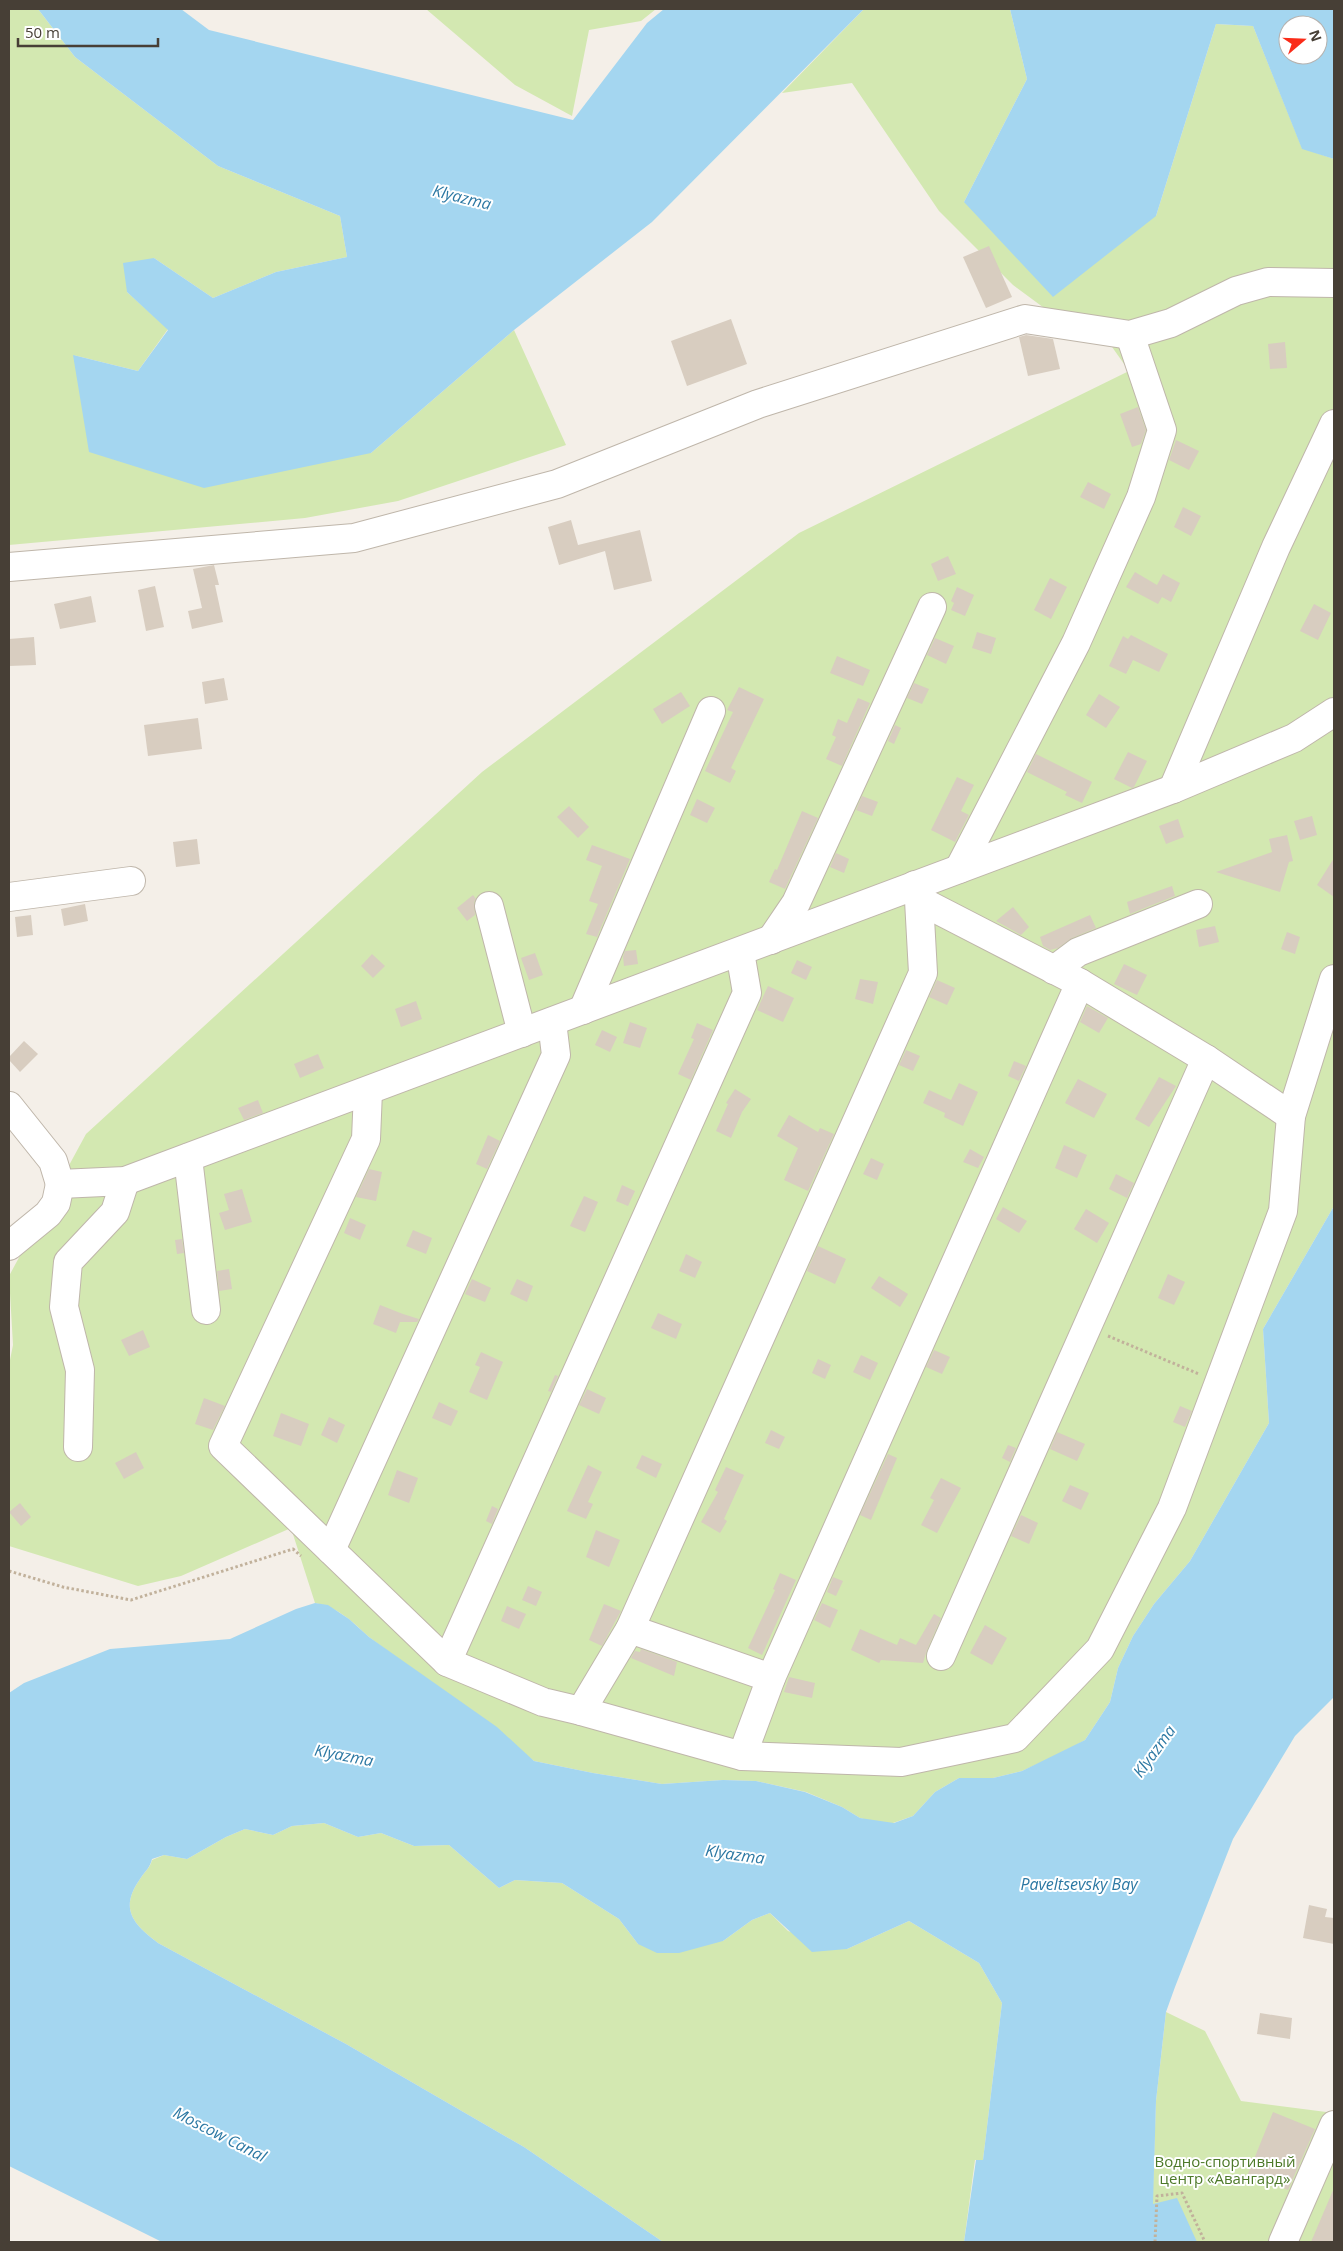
<svg xmlns="http://www.w3.org/2000/svg" width="1343" height="2251" font-family="'Open Sans',sans-serif">
<rect width="100%" height="100%" fill="#f4efe8"/>
<g fill="#d3e8b1">
<polygon points="9,9 38,9 75,57 218,166 340,216 347,257 276,272 213,298 154,258 127,292 168,329 138,371 73,355 371,453 514,330 566,445 398,501 305,518 9,545"/>
<polygon points="426,9 656,9 641,21 589,30 572,116 515,85"/>
<path d="M864,9h146l17,70 -63,123 192,14 60,-192 37,2 49,122 32,11v1047l-71,123 6,94 -79,138 -36,43 -21,32 -15,32 -8,34 -25,38 -21,12 -42,19 -29,7h-34l-24,14 -22,24 -20,7h-14l-19,-5 -18,-11 -36,-15 -50,-11 -33,-1 -61,4 -69,-11 -59,-12 -165,-124c-16,-15 -31,-30 -54,-34l-24,-75 -110,48 -43,10 -129,-40v-181l4,-20 -4,-69 77,-142 396,-362 317,-239 330,-162 -36,-51 -38,-4 -42,-31 -74,-74 -87,-128 -70,10z"/>
<path d="M324,1823l34,14 23,-4 33,13 35,-1 50,43 16,-8 47,3 57,36 19,25 85,-3 29,-21 18,-7 18,18 59,18 62,-28 70,42 23,40 -19,157h-8l-11,82h-301l-139,-95 -178,-103 -188,-101c-25,-19 -39,-34 -18,-64 5,-8 10,-11 12,-19l12,-5 23,4 39,-22 19,-8 28,6 19,-9z"/>
<polygon points="1166,2012 1205,2031 1241,2101 1334,2113 1334,2242 1151,2242 1156,2101"/>
</g>
<g fill="#a4d6f0" fill-rule="evenodd">
<polygon points="38,9 181,9 209,30 573,120 647,23 664,9 864,9 652,222 514,330 371,453 204,488 89,452 73,355 138,371 168,330 127,292 123,263 154,258 213,298 276,272 347,257 340,216 218,166 75,57"/>
<path d="M1010,9h324v150l-32,-10 -49,-123 -37,-2 -60,192 -103,81 -89,-95 63,-123zM1288,25h30v30h-30z"/>
<path d="M1334,1206v491l-39,39 -62,103 -58,148 -9,25 -10,89 -3,103 24,-6 20,44h-233l12,-82h7l19,-157 -23,-40 -70,-42 -62,28 -35,3 -42,-39 -18,7 -29,21 -44,12h-22l-19,-9 -19,-25 -57,-36 -47,-3 -16,8 -50,-43 -35,1 -33,-13 -23,4 -34,-14 -32,3 -19,9 -28,-6 -19,8 -39,22 -23,-4 -12,4c-2,9 -7,12 -12,20 -21,30 -7,45 18,64l188,101 178,103 139,95h-501l-153,-76v-473l15,-10 86,-34 120,-10 66,-30 19,-6 13,2 21,14 20,18 128,90 37,34 59,12 69,11 61,-4 33,1 49,11 37,15 18,11 34,5 19,-7 22,-24 24,-14h34l29,-7 63,-31 25,-38 8,-34 15,-32 21,-32 36,-43 79,-138 -6,-94z"/>
</g>
<g fill="#d8cdc0">
<polygon points="989,246 1012,297 986,308 963,257"/>
<polygon points="731,319 747,364 687,386 671,341"/>
<polygon points="1026,335 1053,339 1060,369 1028,376 1019,337"/>
<polygon points="1285,342 1287,368 1270,369 1268,344"/>
<polygon points="1138,407 1146,430 1141,444 1132,447 1120,414"/>
<polygon points="1176,440 1199,451 1189,470 1169,460"/>
<polygon points="1088,482 1111,494 1104,509 1080,497"/>
<polygon points="1183,507 1201,516 1191,536 1174,527"/>
<polygon points="571,520 578,545 640,530 652,581 614,590 605,551 559,565 548,527"/>
<polygon points="948,556 956,574 938,581 931,564"/>
<polygon points="214,565 219,585 215,585 223,622 192,629 188,611 202,608 193,569"/>
<polygon points="1135,572 1157,585 1163,574 1180,583 1171,602 1162,597 1158,604 1126,587"/>
<polygon points="1050,578 1067,587 1051,619 1034,610"/>
<polygon points="155,586 164,627 146,631 138,590"/>
<polygon points="957,587 974,595 965,616 951,610 954,603 951,601"/>
<polygon points="91,596 96,622 60,629 54,604"/>
<polygon points="1314,604 1331,613 1318,640 1300,631"/>
<polygon points="977,632 996,638 991,654 972,648"/>
<polygon points="1131,635 1168,654 1159,672 1133,660 1126,674 1109,666 1123,636 1128,639"/>
<polygon points="34,637 36,665 9,666 9,639"/>
<polygon points="935,638 954,646 946,664 927,655"/>
<polygon points="837,656 870,670 863,686 830,673"/>
<polygon points="224,678 228,700 205,704 202,682"/>
<polygon points="914,683 929,689 922,704 907,698"/>
<polygon points="739,687 764,699 731,768 736,771 730,783 705,771 733,712 727,710"/>
<polygon points="681,692 690,706 662,724 653,709"/>
<polygon points="1099,694 1120,707 1106,728 1086,715"/>
<polygon points="858,698 870,703 842,766 826,759 836,737 832,735 838,719 847,723"/>
<polygon points="198,718 202,749 148,756 144,725"/>
<polygon points="895,725 901,728 894,744 888,741"/>
<polygon points="1128,752 1147,761 1134,787 1132,788 1114,779"/>
<polygon points="1036,754 1092,782 1082,803 1065,795 1067,792 1027,772"/>
<polygon points="957,777 974,785 961,811 969,815 955,842 931,830"/>
<polygon points="862,796 878,802 872,816 856,810"/>
<polygon points="697,799 715,808 707,823 690,815"/>
<polygon points="569,806 589,827 578,838 557,817"/>
<polygon points="802,811 818,818 785,889 769,882 775,869 777,870"/>
<polygon points="1312,816 1317,835 1300,840 1294,821"/>
<polygon points="1178,819 1184,837 1166,844 1159,826"/>
<polygon points="1287,835 1293,861 1289,862 1280,892 1216,872 1272,852 1269,839"/>
<polygon points="197,839 200,864 176,867 173,842"/>
<polygon points="592,845 630,859 597,937 586,934 598,904 589,901 602,866 586,860"/>
<polygon points="836,853 849,859 844,873 830,867"/>
<polygon points="1334,858 1334,897 1317,885"/>
<polygon points="1172,886 1175,896 1130,914 1127,902"/>
<polygon points="473,895 476,899 474,902 475,915 467,921 457,908"/>
<polygon points="85,904 88,921 64,926 61,909"/>
<polygon points="1013,907 1029,927 1021,935 996,921"/>
<polygon points="31,915 33,935 17,937 15,917"/>
<polygon points="1090,915 1096,928 1072,938 1058,948 1050,950 1043,946 1040,937"/>
<polygon points="1215,926 1219,942 1199,947 1196,930"/>
<polygon points="1287,932 1300,937 1295,954 1281,949"/>
<polygon points="636,950 638,964 624,966 623,957 625,951"/>
<polygon points="535,953 543,975 529,980 521,958"/>
<polygon points="372,954 385,966 373,978 361,966"/>
<polygon points="797,960 812,967 806,980 791,973"/>
<polygon points="1124,964 1147,975 1137,995 1114,984"/>
<polygon points="860,979 878,982 873,1004 855,999"/>
<polygon points="937,980 955,988 947,1005 929,997"/>
<polygon points="768,986 794,998 783,1022 757,1010"/>
<polygon points="416,1001 422,1019 401,1027 395,1009"/>
<polygon points="1087,1006 1108,1018 1099,1033 1080,1022"/>
<polygon points="630,1022 647,1028 640,1048 623,1043"/>
<polygon points="697,1023 713,1030 691,1080 678,1074 694,1039 691,1038"/>
<polygon points="602,1030 617,1037 610,1052 595,1045"/>
<polygon points="24,1041 38,1054 20,1072 9,1060 9,1057"/>
<polygon points="906,1050 920,1056 913,1071 899,1065"/>
<polygon points="318,1054 324,1068 300,1078 294,1064"/>
<polygon points="1014,1061 1026,1066 1019,1081 1008,1076"/>
<polygon points="1159,1077 1176,1086 1149,1127 1135,1119"/>
<polygon points="1078,1079 1107,1094 1094,1118 1065,1103"/>
<polygon points="959,1083 978,1092 963,1126 944,1117 945,1113 923,1103 929,1090 951,1100"/>
<polygon points="735,1089 751,1099 742,1112 731,1138 716,1131 728,1104 726,1103"/>
<polygon points="258,1100 263,1113 244,1120 238,1108"/>
<polygon points="789,1115 818,1132 820,1128 834,1134 808,1191 784,1180 798,1148 777,1136"/>
<polygon points="488,1135 500,1141 487,1169 476,1164"/>
<polygon points="1064,1145 1087,1155 1077,1178 1055,1168"/>
<polygon points="970,1149 984,1157 978,1168 963,1162"/>
<polygon points="871,1158 884,1164 877,1180 863,1174"/>
<polygon points="369,1169 382,1172 376,1201 356,1197"/>
<polygon points="1116,1174 1134,1183 1127,1198 1109,1189"/>
<polygon points="622,1185 635,1191 628,1206 616,1201"/>
<polygon points="242,1189 252,1222 225,1230 219,1213 229,1210 224,1194"/>
<polygon points="584,1196 598,1202 585,1232 570,1226"/>
<polygon points="1003,1207 1027,1221 1019,1233 996,1219"/>
<polygon points="1086,1209 1109,1223 1097,1243 1074,1229"/>
<polygon points="350,1218 366,1225 360,1240 344,1233"/>
<polygon points="413,1230 432,1238 426,1254 406,1246"/>
<polygon points="182,1239 184,1253 177,1254 175,1240"/>
<polygon points="818,1246 846,1259 835,1284 807,1271"/>
<polygon points="686,1254 702,1262 695,1278 679,1271"/>
<polygon points="229,1269 232,1289 219,1291 217,1271"/>
<polygon points="1168,1274 1185,1282 1174,1305 1158,1298"/>
<polygon points="879,1276 908,1294 900,1307 871,1288"/>
<polygon points="472,1279 491,1288 485,1302 465,1294"/>
<polygon points="517,1279 533,1286 527,1302 510,1294"/>
<polygon points="380,1305 403,1314 419,1319 417,1322 400,1322 396,1333 373,1324"/>
<polygon points="658,1313 682,1324 676,1339 651,1328"/>
<polygon points="143,1330 150,1347 129,1356 121,1340"/>
<polygon points="934,1350 950,1357 942,1374 926,1367"/>
<polygon points="481,1352 503,1362 487,1400 469,1392 480,1367 475,1365"/>
<polygon points="861,1355 878,1363 870,1380 853,1372"/>
<polygon points="818,1359 831,1365 825,1379 812,1373"/>
<polygon points="555,1375 558,1376 551,1392 548,1391"/>
<polygon points="587,1389 606,1398 599,1414 579,1405"/>
<polygon points="204,1398 225,1406 213,1430 195,1424"/>
<polygon points="439,1402 458,1411 451,1426 432,1418"/>
<polygon points="1180,1406 1192,1411 1185,1427 1173,1422"/>
<polygon points="281,1413 309,1424 301,1446 273,1436"/>
<polygon points="329,1417 345,1425 337,1443 321,1435"/>
<polygon points="771,1430 785,1437 779,1449 765,1443"/>
<polygon points="1057,1432 1085,1444 1077,1461 1050,1449"/>
<polygon points="1008,1445 1016,1448 1010,1462 1002,1458"/>
<polygon points="136,1452 144,1468 124,1479 115,1463"/>
<polygon points="888,1454 897,1458 871,1520 860,1515"/>
<polygon points="642,1455 662,1464 656,1478 636,1468"/>
<polygon points="588,1465 602,1472 588,1502 593,1504 586,1519 567,1511"/>
<polygon points="726,1467 744,1475 724,1519 727,1521 720,1533 701,1522 718,1492 715,1490"/>
<polygon points="397,1470 418,1478 409,1503 388,1495"/>
<polygon points="941,1478 961,1488 937,1533 921,1525 934,1500 930,1498"/>
<polygon points="1070,1485 1089,1493 1081,1510 1062,1501"/>
<polygon points="20,1503 31,1517 21,1526 9,1512"/>
<polygon points="492,1506 498,1509 492,1524 486,1521"/>
<polygon points="1021,1515 1038,1523 1029,1544 1011,1536"/>
<polygon points="596,1530 620,1540 609,1567 586,1557"/>
<polygon points="780,1573 796,1580 762,1655 748,1648 775,1590 773,1589"/>
<polygon points="833,1577 843,1581 836,1596 827,1592"/>
<polygon points="528,1586 542,1592 536,1606 522,1600"/>
<polygon points="822,1603 838,1610 830,1628 814,1620"/>
<polygon points="604,1604 621,1611 602,1646 589,1640"/>
<polygon points="507,1606 526,1614 519,1629 501,1621"/>
<polygon points="934,1614 941,1618 927,1650 923,1663 881,1660 879,1663 851,1650 860,1629 897,1645 900,1638 916,1645"/>
<polygon points="985,1625 1007,1638 992,1665 970,1653"/>
<polygon points="641,1649 677,1662 674,1676 631,1658 635,1651 640,1652"/>
<polygon points="789,1677 815,1683 812,1698 784,1692"/>
<polygon points="1309,1905 1327,1909 1325,1917 1334,1918 1334,1944 1303,1938"/>
<polygon points="1260,2013 1292,2018 1290,2039 1257,2034"/>
<polygon points="1273,2112 1315,2129 1288,2190 1248,2174"/>
<polygon points="1334,2188 1334,2242 1311,2242"/>
</g>
<g fill="none" stroke-linecap="round" stroke-linejoin="round">
<defs>
<g id="minor">
<polyline points="9,567 354,538 557,484 758,404 1025,319 1130,335 1171,323 1236,291 1268,282 1334,283"/>
<polyline points="1173,789 1276,547 1334,424"/>
<polyline points="959,869 1076,643 1141,497 1162,430 1130,335"/>
<polyline points="915,885 919,900 1080,983 1206,1059 1291,1116"/>
<polyline points="9,897 131,881"/>
<polyline points="489,906 522,1033"/>
<polyline points="771,940 796,903 932,607"/>
<polyline points="1054,970 1078,952 1198,904"/>
<polyline points="583,1010 711,711"/>
<polyline points="368,1091 366,1139 223,1446 447,1662 543,1702 581,1711 742,1756 901,1762 1015,1738 1100,1649 1172,1508 1283,1211 1291,1116 1334,979"/>
<polyline points="9,1106 53,1161 60,1184 125,1181 1173,789 1294,738 1334,712"/>
<polyline points="188,1158 206,1310"/>
<polyline points="9,1246 48,1214 56,1203 60,1184"/>
<polyline points="78,1447 80,1370 64,1307 68,1262 115,1212 125,1181"/>
<polyline points="331,1550 556,1055 552,1022"/>
<polyline points="630,1629 771,1678"/>
<polyline points="941,1656 1206,1059"/>
<polyline points="447,1662 747,993 740,952"/>
<polyline points="581,1711 630,1629 923,973 919,900"/>
<polyline points="742,1756 771,1678 1080,983"/>
<polyline points="1283,2242 1334,2125"/>
</g>
</defs>
<use href="#minor" stroke="#bfb6aa" stroke-width="30"/>
<g stroke="#c1b19b" stroke-width="3" stroke-dasharray="2.5 2.5" stroke-linecap="butt">
<polyline points="1108,1336 1199,1374"/>
<polyline points="9,1571 63,1587 131,1600 293,1549 301,1556"/>
<polyline points="1155,2242 1157,2196 1182,2193 1205,2242"/>
</g>
<use href="#minor" stroke="#fff" stroke-width="28"/>
</g>
<g text-anchor="middle" stroke-width="4" stroke-linejoin="round" paint-order="stroke">
<g font-size="15" fill="#4d7929" stroke="#fff">
<text x="1225" y="2167">Водно-спортивный<tspan x="1225" dy="17">центр «Авангард»</tspan></text>
</g>
<g font-size="16" font-style="italic" fill="#2c78a3" stroke="#fff">
<text transform="translate(462 197) rotate(14)" y="6">Klyazma</text>
<text transform="translate(1154 1751) rotate(-54)" y="6">Klyazma</text>
<text transform="translate(344 1755) rotate(11)" y="6">Klyazma</text>
<text transform="translate(735 1854) rotate(8)" y="6">Klyazma</text>
<text x="1079" y="1890">Paveltsevsky Bay</text>
<text transform="translate(220 2134) rotate(27)" y="6">Moscow Canal</text>
</g>
</g>
<rect width="1343" height="2251" fill="none" stroke="#473f36" stroke-width="20"/>
<g transform="translate(1303 40) rotate(71)"><circle r="24" fill="#ffffff" stroke="#b5b2af"/>
<path d="M0-4L9 19L0 12L-9 19Z" fill="#fa2c19"/>
<text y="-8" font-size="14" font-weight="bold" text-anchor="middle" fill="#473f36">N</text>
</g>
<path d="M18 38v8h140v-8" fill="none" stroke="#473f36" stroke-width="2.5"/>
<text x="25" y="38" font-size="15" fill="#473f36" stroke="#ffffff" stroke-width="4" paint-order="stroke">50 m</text>
</svg>
